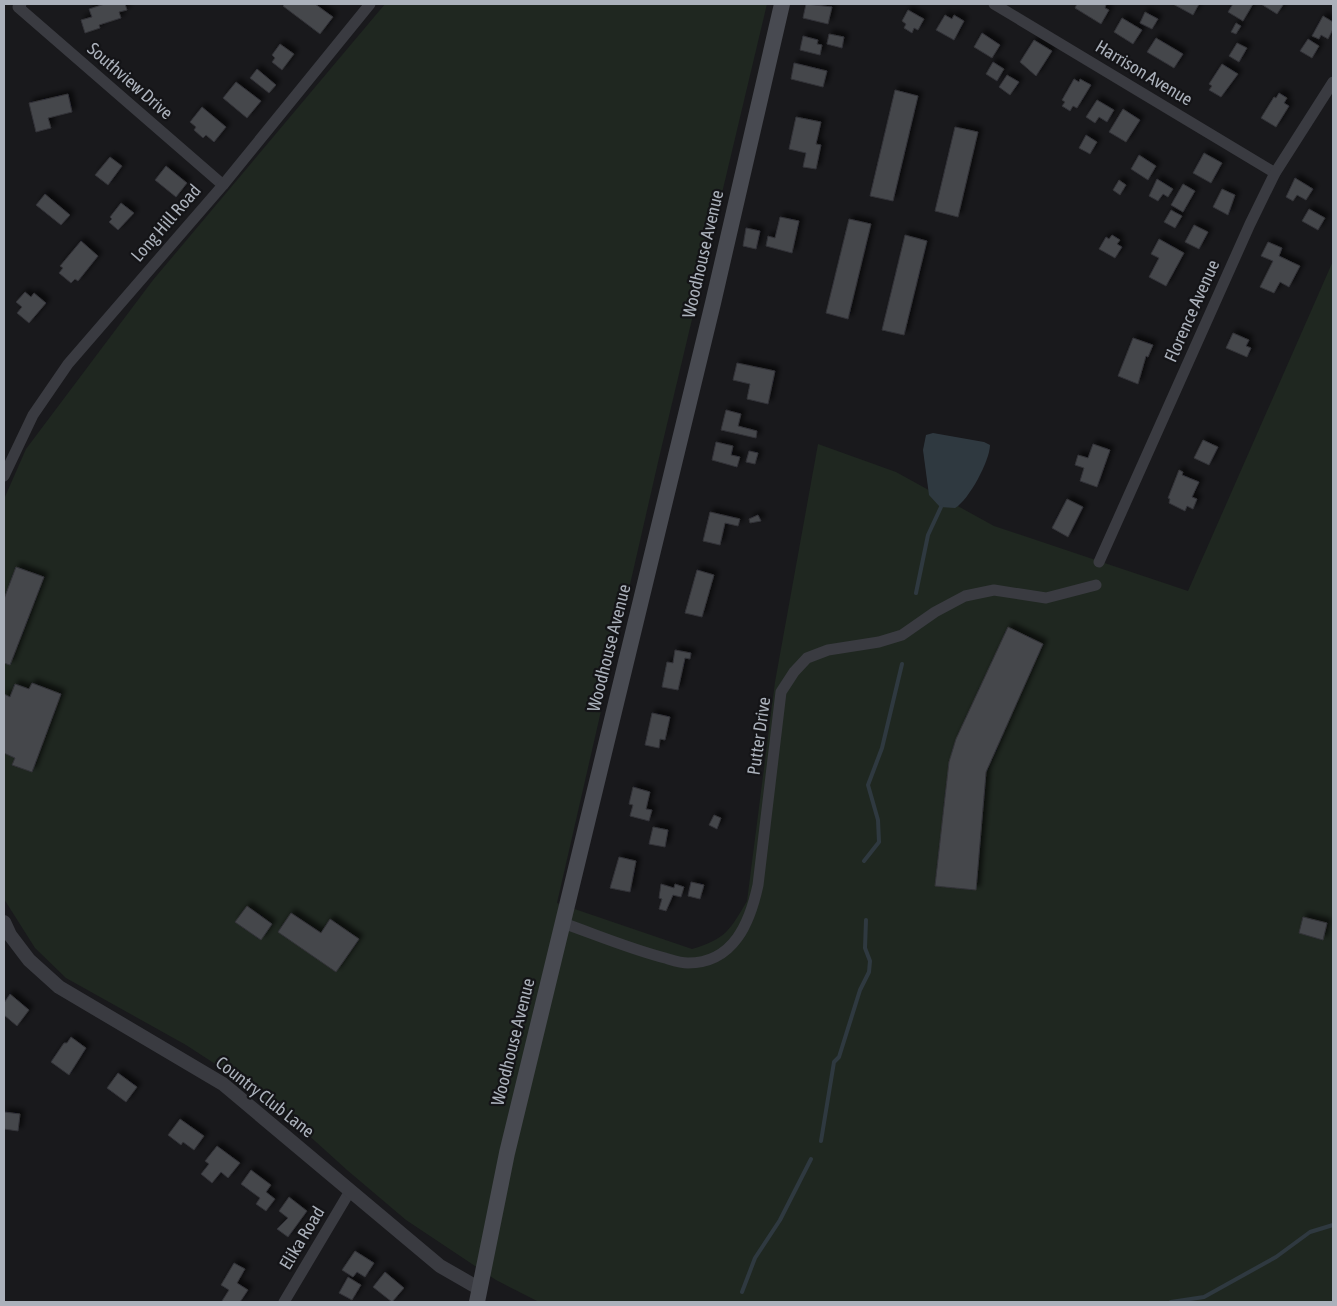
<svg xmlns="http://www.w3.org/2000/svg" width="1337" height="1306" font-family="'Asap Condensed',sans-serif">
<defs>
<filter id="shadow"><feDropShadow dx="4" dy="-4" stdDeviation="2.5" flood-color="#0009"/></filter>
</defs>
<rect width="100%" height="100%" fill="#19191c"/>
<path fill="#1f2720" d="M385,4h382l-108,454 -102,445 135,46c34,-10 38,-19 55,-48l28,-219 43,-238 78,28 98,54 194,65 145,-330v1041h-794l-43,-22 -90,-60 -59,-50 -53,-48 -45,-36 -63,-41 -120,-67 -31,-30 -31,-49v-400l22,-50 127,-169z"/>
<path fill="#2f3940" d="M933,433l51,9 6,3c0,15 -21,55 -35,63l-15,-1 -11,-12 -6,-45 3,-15z"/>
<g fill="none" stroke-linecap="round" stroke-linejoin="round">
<g stroke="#2f3940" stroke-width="4">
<polyline points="916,593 928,535 941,507"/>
<polyline points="864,861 879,842 878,820 868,785 882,748 902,664"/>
<polyline points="821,1141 834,1062 839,1057 860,990 869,972 870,961 865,948 866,920"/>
<polyline points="742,1292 755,1258 780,1220 811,1159"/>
<polyline points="1171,1302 1204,1297 1276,1257 1310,1232 1333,1225"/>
</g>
</g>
<g fill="#45474c" stroke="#333338" filter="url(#shadow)">
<polygon points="105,4 125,4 127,10 119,12 121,18 99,25 100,28 85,33 81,20 92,17 89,9"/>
<polygon points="285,4 315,4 333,17 320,34 283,6"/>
<polygon points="806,4 832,7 828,24 803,18"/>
<polygon points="1077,4 1106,4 1105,8 1109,10 1101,24 1075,8"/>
<polygon points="1173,4 1199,4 1193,15"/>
<polygon points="1233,4 1253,4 1243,21 1228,12"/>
<polygon points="1261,4 1282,4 1283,5 1277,14"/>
<polygon points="908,10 924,19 918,30 914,28 912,33 904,28 906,24 902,21"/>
<polygon points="1145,12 1158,19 1152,29 1140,23"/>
<polygon points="945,15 952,19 954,15 964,21 954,40 936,30"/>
<polygon points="1323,16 1333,22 1333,29 1328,39 1321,35 1319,39 1312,36"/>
<polygon points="1122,18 1142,30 1133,44 1114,32"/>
<polygon points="1236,23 1241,26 1236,34 1231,32"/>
<polygon points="982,33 1000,45 992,58 974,47"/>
<polygon points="829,34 844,37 842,48 827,44"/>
<polygon points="803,36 818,40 817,44 822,45 820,55 800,50"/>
<polygon points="1156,38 1183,54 1174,68 1147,52"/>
<polygon points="1308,39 1319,46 1312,58 1300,51"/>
<polygon points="1034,40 1052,51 1036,76 1020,62"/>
<polygon points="1237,43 1247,48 1239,62 1229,56"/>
<polygon points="280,44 294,54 282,70 272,62 275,58 272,55"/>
<polygon points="993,62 1004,69 997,81 986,74"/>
<polygon points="794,63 827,71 823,87 791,79"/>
<polygon points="1222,64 1238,74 1221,97 1209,90 1212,86 1209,84"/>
<polygon points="257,69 276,85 269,93 250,78"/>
<polygon points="1007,75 1019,82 1010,95 999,87"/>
<polygon points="1074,79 1079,82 1080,79 1091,85 1077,108 1073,106 1070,111 1062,106 1065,102 1062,100"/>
<polygon points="236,82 261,101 247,118 223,98"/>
<polygon points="895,90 918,96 893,201 870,196"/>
<polygon points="1279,93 1287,98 1284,103 1289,106 1276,127 1261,118 1274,97 1276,98"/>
<polygon points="68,94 72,112 48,118 51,128 36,132 29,103"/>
<polygon points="1097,100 1114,110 1107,122 1099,117 1095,123 1086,117"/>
<polygon points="202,107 226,127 214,142 206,135 203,138 194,130 196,127 190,122"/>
<polygon points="1123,109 1140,120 1126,142 1109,132"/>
<polygon points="796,117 821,122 816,144 821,145 816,169 803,167 806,153 789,149"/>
<polygon points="955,127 978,132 958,217 935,211"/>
<polygon points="1086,135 1097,142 1090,154 1079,148"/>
<polygon points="1204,153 1222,163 1211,183 1193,173"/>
<polygon points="1139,155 1156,166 1148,180 1131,169"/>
<polygon points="110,157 122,166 108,185 95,175"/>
<polygon points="166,166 187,183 176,197 155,180"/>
<polygon points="1295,178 1313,189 1306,200 1297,195 1293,201 1286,197"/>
<polygon points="1157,179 1173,189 1168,197 1163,194 1158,201 1149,196"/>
<polygon points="1119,180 1126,185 1120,195 1113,190"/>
<polygon points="1183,184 1195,191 1183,212 1171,205"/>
<polygon points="1222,189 1235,195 1228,215 1213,207"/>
<polygon points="45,194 70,215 61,225 36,205"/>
<polygon points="121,203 134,213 118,230 109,222 112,219 110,217"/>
<polygon points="1309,209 1325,218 1318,230 1302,221"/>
<polygon points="1171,210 1182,216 1175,228 1164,222"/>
<polygon points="780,217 799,221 792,253 766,246 768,236 775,238"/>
<polygon points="849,219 871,224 848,319 826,313"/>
<polygon points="1194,225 1208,232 1199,249 1185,242"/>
<polygon points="746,228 760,231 756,249 743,246"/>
<polygon points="905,235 927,241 904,335 882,330"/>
<polygon points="1112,235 1120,240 1117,244 1122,247 1115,258 1099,249 1106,237 1109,239"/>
<polygon points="1159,239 1184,253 1166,286 1149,277 1159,258 1151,254"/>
<polygon points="81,241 98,256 78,281 75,279 71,283 59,273 63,268 60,266"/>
<polygon points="1268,242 1282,248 1279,256 1300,266 1289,287 1280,282 1274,293 1260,287 1273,261 1261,256"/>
<polygon points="25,292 31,297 34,293 46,303 29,323 17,313 22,307 16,302"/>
<polygon points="1233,333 1249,340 1246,346 1251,348 1247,357 1226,348"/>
<polygon points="1133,338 1153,345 1148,357 1146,356 1138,384 1118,376"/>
<polygon points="737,363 775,371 768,404 747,399 750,384 733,380"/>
<polygon points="726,410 741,414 738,426 757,431 756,438 721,430"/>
<polygon points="1203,440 1218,447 1209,465 1194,458"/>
<polygon points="716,442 733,446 731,455 740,457 737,467 712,460"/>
<polygon points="1093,444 1110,450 1097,487 1080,481 1084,468 1075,465 1078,455 1088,458"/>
<polygon points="749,451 758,453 755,464 746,462"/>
<polygon points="1179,470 1183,472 1182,475 1199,482 1192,497 1197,499 1193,509 1187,506 1185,511 1169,503 1170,499 1168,498"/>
<polygon points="1067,499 1083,507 1068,537 1052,528"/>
<polygon points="710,512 740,519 738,526 725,523 720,545 703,541"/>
<polygon points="758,515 761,521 750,523 749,519"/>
<polygon points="16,567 44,577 10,665 4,663 4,599"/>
<polygon points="697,570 714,575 702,617 685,613"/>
<polygon points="1008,627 1043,644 986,772 976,890 935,886 949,762 956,739"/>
<polygon points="675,650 691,653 690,659 685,658 678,690 662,687 667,662 673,663"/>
<polygon points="32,683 61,694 32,772 12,765 15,758 4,753 4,694 10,697 15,684 29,689"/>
<polygon points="652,713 670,717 665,740 660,739 659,748 645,745"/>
<polygon points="633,787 650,792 646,809 652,810 649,821 630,816 633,805 629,804"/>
<polygon points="714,815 721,818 717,829 709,825"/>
<polygon points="653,827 668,830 665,847 649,844"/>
<polygon points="619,857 636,861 630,892 610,888"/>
<polygon points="691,882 704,885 700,899 688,896"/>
<polygon points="661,884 674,888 675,884 684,887 681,897 673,895 666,911 659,909 662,899 659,898"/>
<polygon points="247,906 272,924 261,940 235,922"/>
<polygon points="291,913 321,933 330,919 359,939 336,972 278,932"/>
<polygon points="1303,917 1327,923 1323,940 1299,933"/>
<polygon points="10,994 29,1010 17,1026 4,1015 4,1003"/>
<polygon points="71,1037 86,1048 69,1075 51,1062 64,1043 67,1043"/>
<polygon points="118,1073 137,1087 126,1102 107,1088"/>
<polygon points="4,1112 20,1114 18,1131 4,1129"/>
<polygon points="180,1119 204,1136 194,1150 183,1142 181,1145 168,1135"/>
<polygon points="217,1146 240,1163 228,1178 221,1172 212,1183 201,1174 209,1164 205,1161"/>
<polygon points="251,1170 271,1185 266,1192 275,1199 266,1211 256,1204 260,1198 241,1184"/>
<polygon points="289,1197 307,1211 288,1237 277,1229 288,1218 279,1211"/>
<polygon points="355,1251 374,1263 365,1277 357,1272 353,1277 342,1270"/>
<polygon points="234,1263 245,1269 237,1283 248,1290 240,1302 225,1302 222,1301 229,1290 221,1285"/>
<polygon points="385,1272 404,1288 392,1302 373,1287"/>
<polygon points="348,1277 361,1285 352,1300 339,1293"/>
</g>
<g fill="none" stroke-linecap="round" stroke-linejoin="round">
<g stroke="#3a3b41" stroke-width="11">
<polyline points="21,4 18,7 223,185"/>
<polyline points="994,4 1275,173"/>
<polyline points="4,476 33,415 68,364 223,185 370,4"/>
<polyline points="1099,562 1250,224 1275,173 1333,82"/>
<path d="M563,923c34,12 67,26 102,35 7,2 16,5 23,5 46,0 62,-41 70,-78l23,-193 13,-20 13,-14 21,-8 51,-8 23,-7 33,-23 30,-16 29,-6 52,8 50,-13"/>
<polyline points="284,1302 350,1191"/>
</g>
<polyline stroke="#3a3b41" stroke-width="14" points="4,922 10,935 29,960 59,987 223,1084 440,1266 480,1289"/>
<polyline stroke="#484a51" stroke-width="16" points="477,1302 507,1153 713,303 782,4"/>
</g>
<g text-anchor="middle" stroke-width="4.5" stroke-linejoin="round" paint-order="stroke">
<g font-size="18" fill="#abb1bb" stroke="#141417">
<text transform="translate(1144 73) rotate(31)" y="6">Harrison Avenue</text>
<text transform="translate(130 81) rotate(41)" y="6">Southview Drive</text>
<text transform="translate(166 223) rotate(-49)" y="6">Long Hill Road</text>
<text transform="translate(703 254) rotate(-77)" y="6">Woodhouse Avenue</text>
<text transform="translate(1192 311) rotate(-66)" y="6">Florence Avenue</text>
<text transform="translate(609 648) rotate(-76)" y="6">Woodhouse Avenue</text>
<text transform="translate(759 736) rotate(-82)" y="6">Putter Drive</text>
<text transform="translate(513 1042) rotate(-76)" y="6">Woodhouse Avenue</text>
<text transform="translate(265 1097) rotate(38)" y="6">Country Club Lane</text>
<text transform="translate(302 1238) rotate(-59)" y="6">Elika Road</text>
</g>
</g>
<rect width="1337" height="1306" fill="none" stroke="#abb1bb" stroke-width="10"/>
</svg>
